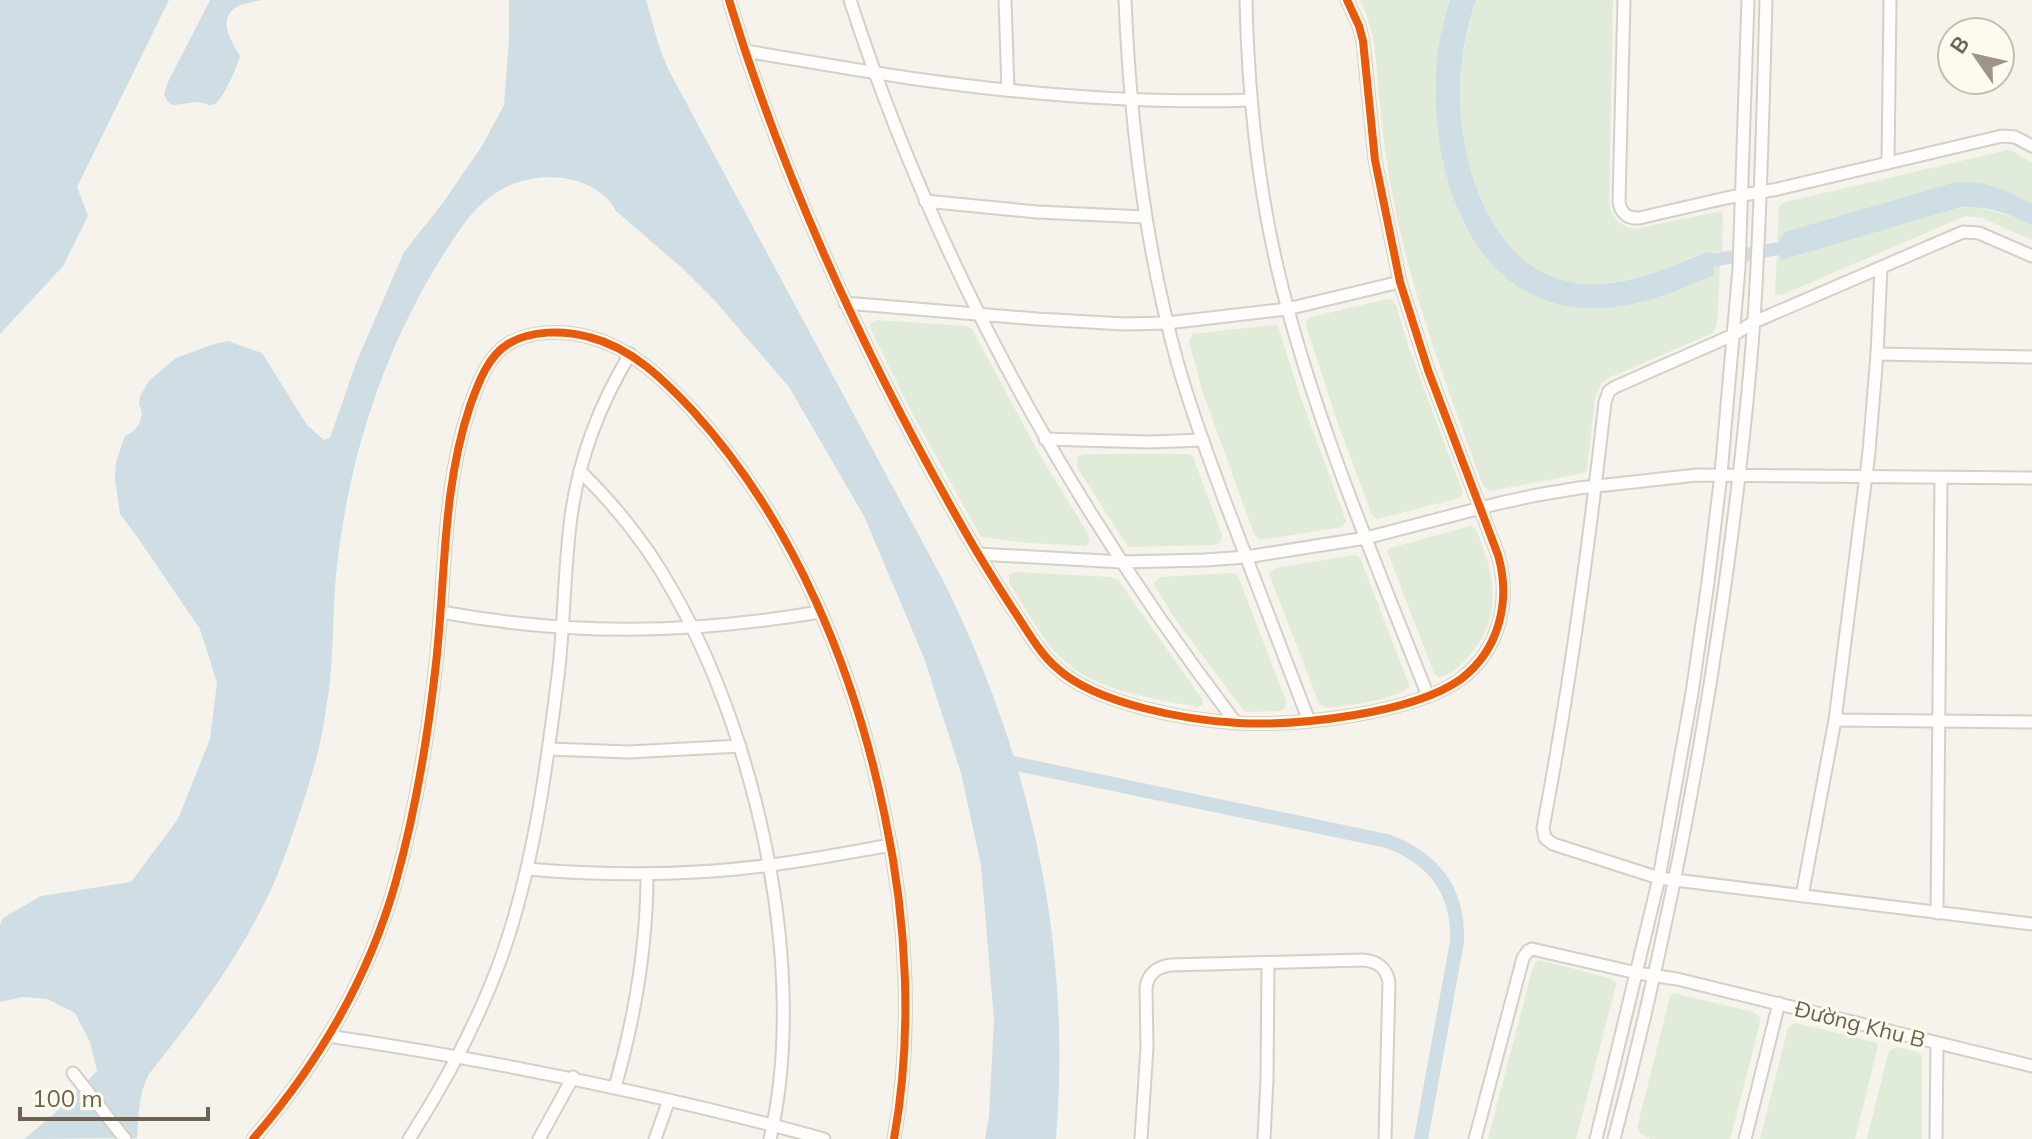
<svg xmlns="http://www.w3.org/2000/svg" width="2032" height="1139" font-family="Mulish,sans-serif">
<rect width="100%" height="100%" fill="#f5f3ec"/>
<g fill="#e0ebd9">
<path d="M1360,0h90c-20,63 -19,128 2,191 4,12 7,24 13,35 5,8 12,16 18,24 21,28 44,47 78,55 54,12 104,-10 153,-30l-2,-8 8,-1 -3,58 -4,9 -105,45 -7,6 -6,13 -8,72 -3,4 -94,18 -7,-5c-35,-97 -72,-192 -91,-293 -6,-32 -10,-65 -13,-98 -3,-36 -3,-61 -19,-95z"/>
<path d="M1476,0h137l-4,202c2,15 12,25 26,27l86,-18 2,4 -1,37c-6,1 -13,-1 -18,1 -10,2 -19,8 -28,12 -28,10 -58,20 -89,19 -89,-5 -125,-106 -127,-182 -1,-35 6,-69 16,-102z"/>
<path d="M2008,150l5,1 19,12v41c-27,-14 -49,-26 -80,-21l-166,49 -9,10 2,-34 2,-4 5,-2z"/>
<polygon points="1973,206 2015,217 2032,225 2032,240 1982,218 1965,216 1784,294 1778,295 1775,293 1777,255 1779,255 1782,259 1947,210"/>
<polygon points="1387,299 1392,300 1396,305 1409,348 1463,493 1459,498 1377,519 1372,515 1337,421 1306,325 1308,320 1312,317"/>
<polygon points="876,320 966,326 972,329 1038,452 1087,532 1090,540 1086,546 1028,543 981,537 911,411 871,330 870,324"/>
<polygon points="1274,325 1277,325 1279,329 1299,393 1346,521 1342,527 1260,540 1254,534 1202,390 1189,341 1193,334"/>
<polygon points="1083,454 1190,454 1193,457 1222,535 1220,542 1214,545 1128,547 1077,467 1077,458"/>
<path d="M1471,526l5,3c18,44 29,89 -8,128 -8,9 -18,19 -30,20l-4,-4 -47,-122 3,-3z"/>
<path d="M1355,555l5,3 50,129c-14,12 -63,19 -84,21l-7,-5 -50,-129 7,-6z"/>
<path d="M1014,572l97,5 7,3 84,119 1,6 -5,2c-43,-8 -102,-16 -135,-47 -21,-20 -38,-53 -54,-77v-8z"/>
<polygon points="1233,573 1238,576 1286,701 1285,708 1281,711 1245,712 1173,616 1154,584 1160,577"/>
<polygon points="1540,960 1609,978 1615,981 1616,985 1576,1139 1488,1139 1533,967 1537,961"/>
<polygon points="1673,993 1753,1012 1759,1016 1760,1023 1730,1139 1651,1139 1641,1134 1637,1128 1670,997"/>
<polygon points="1795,1023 1874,1042 1878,1045 1855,1139 1760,1139 1788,1028"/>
<polygon points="1896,1047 1917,1052 1922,1056 1922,1139 1867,1139 1889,1051"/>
</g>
<g fill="#cfdee4">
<polygon points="0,0 169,0 77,187 88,216 63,266 0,334"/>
<path d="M210,0h51c-8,3 -20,3 -26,8 -18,13 -3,34 5,48 -2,9 -16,41 -24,47 -7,5 -12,-1 -18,-1 -6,0 -18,3 -26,3l-4,-3 -4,-7 3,-11z"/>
<path d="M509,0h137l12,43 9,24 278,517c86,176 127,359 111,555h-71l4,-23 5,-96 -13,-155 -20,-92 -37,-115 -60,-142 -75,-129 -73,-85 -35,-35 -65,-56c-15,-29 -55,-38 -85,-32 -46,8 -68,44 -91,81 -57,92 -91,198 -103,306 -4,34 -3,68 -6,102 -1,20 -5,40 -8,60 -7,39 -21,78 -34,116 -29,86 -84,160 -140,230 -11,21 -10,41 -12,64l-113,1 30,-25 43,-43 -7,-29 -15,-29 -28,-14 -25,-2 -22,5v-77l3,-7 38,-22 90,-14 47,-63 32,-80 7,-56 -17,-54 -62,-91 -18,-24 -5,-36 1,-16 9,-26 9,-5 6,-9 2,-9 -3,-9 1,-8 9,-15 27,-23 35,-13 17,-4 34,12 45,72 17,15 6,-2 26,-75 48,-111 38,-48 40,-58 22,-41 5,-67z"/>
<path d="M1450,0h26c-11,33 -17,67 -16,102 2,65 30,155 99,177 50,16 102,-8 147,-27l11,1 62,-11 1,-4 5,-6 167,-49c31,-5 53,7 80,21v21c-22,-11 -46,-20 -71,-18l-180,53 -2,-5 -66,12 1,8c-48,21 -99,42 -153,30 -103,-24 -133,-155 -124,-246 2,-20 7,-40 13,-59z"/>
</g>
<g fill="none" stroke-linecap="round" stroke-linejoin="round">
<path stroke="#cfdee4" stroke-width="14" d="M998,760l389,81c47,17 72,50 70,101l-36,197"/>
<defs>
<g id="minor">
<path d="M729,0c56,185 138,360 234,528 17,30 36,60 55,89 12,18 23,38 40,52 39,35 128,51 180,54 59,3 174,-9 223,-44 39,-30 50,-79 37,-124l-70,-185 -28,-88 -25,-122 -12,-119 -4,-15 -12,-26"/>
<path d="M850,0c85,262 219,504 386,723"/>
<polyline points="1005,0 1008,90"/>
<path d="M1125,0c5,122 19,242 52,361 13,47 30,92 47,138 28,74 56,148 85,222"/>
<path d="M1246,0c2,95 12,191 35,283 35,140 94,278 147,413"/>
<path d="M1624,0l-5,201c1,12 9,18 20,17l87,-20 52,-9 224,-53 13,1 17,9"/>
<path d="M745,51c55,9 109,19 164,27 112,16 228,26 342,22"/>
<polyline points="1888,163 1890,0"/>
<polyline points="925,201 1037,212 1145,217"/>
<path d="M2032,256l-53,-23 -16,-1 -209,90 -21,13 -118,52 -6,4 -4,11c-16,143 -35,284 -62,426l2,10 8,6 106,34 373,46"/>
<polyline points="845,303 1037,319 1125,324 1167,323 1287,309 1400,282"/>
<polyline points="1877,354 2032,357"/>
<polyline points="1045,439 1149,442 1203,440"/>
<path d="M580,471c37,36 70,78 95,124 83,147 134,378 95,544"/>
<polyline points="978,554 1122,562 1205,560 1246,557 1366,538 1500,503 1537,495 1579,488 1697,475 2032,478"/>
<path d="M441,612c132,24 247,22 379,0"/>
<polyline points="1835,720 2032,722"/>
<polyline points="549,749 629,752 740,746"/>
<path d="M527,869c81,7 163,7 244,-4 40,-5 80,-13 120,-20"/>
<polyline points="1802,896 1835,720 1869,452 1877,354 1881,268"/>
<polyline points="1937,913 1941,478"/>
<path d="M328,1036c168,25 333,58 496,103"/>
<polyline points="73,1073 125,1139"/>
<path d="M615,1087c20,-70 32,-140 32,-213"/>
<path d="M253,1139c65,-75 116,-162 143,-258 19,-68 31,-139 39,-209 11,-89 6,-180 35,-266 8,-22 17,-49 38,-62 22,-14 56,-14 81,-7 43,11 74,42 104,74 101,111 162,260 192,406 22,104 28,217 9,322"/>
<path d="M409,1139c36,-56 68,-115 91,-178 33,-91 46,-189 58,-285 6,-50 6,-101 12,-151 7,-62 28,-118 60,-171"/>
<polyline points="539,1139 573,1077"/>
<polyline points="655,1139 669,1100"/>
<path d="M1141,1139l6,-92 -1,-59c2,-15 11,-21 25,-23l191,-5c15,1 24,7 27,22l-4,157"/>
<polyline points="1264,1139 1267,1079 1268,963"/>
<polyline points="1475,1139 1523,958 1528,951 1532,949 1637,973 1677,979 2032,1066"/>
<polyline points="1596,1139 1659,878 1692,693 1708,582 1721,474 1739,268 1748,0"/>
<path d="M1614,1139c46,-174 81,-348 107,-526 14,-97 26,-195 33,-294 7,-106 9,-212 12,-319"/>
<polyline points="1745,1139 1779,1003"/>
<polyline points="1936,1139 1937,1043"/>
</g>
</defs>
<use href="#minor" stroke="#d3d0c9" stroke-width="15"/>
<use href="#minor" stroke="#fefdfc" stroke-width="11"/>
<defs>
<g id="cycleway">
<path d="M729,0c56,185 138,360 234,528 17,30 36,60 55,89 12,18 23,38 40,52 39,35 128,51 180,54 59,3 174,-9 223,-44 39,-30 50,-79 37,-124l-70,-185 -28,-88 -25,-122 -12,-119 -4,-15 -12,-26"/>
<path d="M253,1139c65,-75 116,-162 143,-258 19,-68 31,-139 39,-209 11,-89 6,-180 35,-266 8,-22 17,-49 38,-62 22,-14 56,-14 81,-7 43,11 74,42 104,74 101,111 162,260 192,406 22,104 28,217 9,322"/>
</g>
</defs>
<use href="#cycleway" stroke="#fdfaee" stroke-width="13"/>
<use href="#cycleway" stroke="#e8590c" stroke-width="8"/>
</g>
<g text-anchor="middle" stroke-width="6" stroke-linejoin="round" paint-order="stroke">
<g font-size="22" fill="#706250" stroke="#fdfaee">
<text transform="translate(1860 1024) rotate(14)" y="8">Đường Khu B</text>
</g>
</g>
<g transform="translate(1976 56) rotate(304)"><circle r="38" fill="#fdfaee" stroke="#c5bdaf" stroke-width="2"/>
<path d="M0-6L14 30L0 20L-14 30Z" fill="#9f9587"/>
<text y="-12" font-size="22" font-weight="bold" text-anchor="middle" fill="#706250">B</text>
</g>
<path d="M20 1107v12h188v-12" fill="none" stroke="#706250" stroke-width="4"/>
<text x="32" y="1107" font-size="24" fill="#706250" stroke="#fdfaee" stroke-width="6" paint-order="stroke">100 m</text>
</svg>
